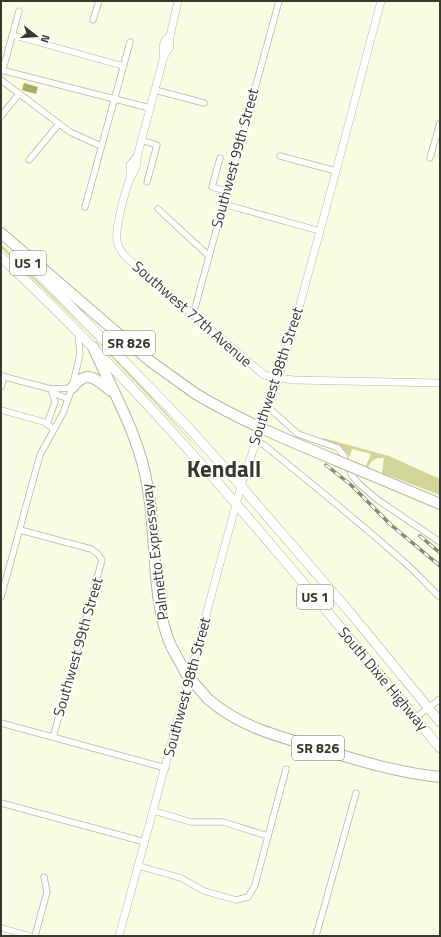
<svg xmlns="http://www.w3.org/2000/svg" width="441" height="937" font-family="'Titillium Web',sans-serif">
<rect width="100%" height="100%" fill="#fafce3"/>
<g fill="#d2d598">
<polygon points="1,244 137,381 212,464 93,337 1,248"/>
<path d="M323,438l66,18 51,23v16l-58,-22 2,-15c-9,-1 -13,3 -17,11l-2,-1 6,-14 -19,-5 -2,8 -11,-11 -16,-6z"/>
</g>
<polygon fill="#aaad67" points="24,83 38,87 36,94 22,90"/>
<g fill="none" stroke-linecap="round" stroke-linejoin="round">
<defs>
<g id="minor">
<polyline points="93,20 99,1"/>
<polyline points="12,35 123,66"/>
<polyline points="3,69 19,11"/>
<polyline points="1,70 150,108"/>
<polyline points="1,80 70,132 101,146"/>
<polyline points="155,90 204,103"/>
<polyline points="1,116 19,94"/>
<polyline points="141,140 157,145 147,182"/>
<polyline points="280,156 336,171"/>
<polyline points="220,158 212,187 226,191"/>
<polyline points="430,158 440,123"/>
<polyline points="29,160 59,124"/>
<polyline points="223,204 320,231"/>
<polyline points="85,207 130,42"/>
<polyline points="158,209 209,256"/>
<polyline points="193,315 279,1"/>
<polyline points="1,376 51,389 72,388"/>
<polyline points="1,387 4,376"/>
<polyline points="52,390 56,394 68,399"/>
<polyline points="269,408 298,434 338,448 344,456 351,474 358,483 378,500 440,542"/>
<polyline points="1,410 44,422 54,429"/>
<polyline points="47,424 55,402 51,389"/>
<path d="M256,441l8,4c47,38 94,76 139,116 13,11 24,24 37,36"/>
<polyline points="20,530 91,549 98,554 102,560 53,737"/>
<polyline points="1,597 40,455 63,413 72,388 80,354 78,334"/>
<polyline points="415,718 440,699"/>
<polyline points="1,723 166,768"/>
<polyline points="1,803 145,842"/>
<polyline points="154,811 191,822 223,822 268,836"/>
<polyline points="139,866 181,878 204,891 236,900 248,897 255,885 286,769"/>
<polyline points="1,928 30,936"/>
<polyline points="35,936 47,892 44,877"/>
<polyline points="316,936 356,793"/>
</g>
<g id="tertiary">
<path d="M178,1l-8,35v11l-6,9 -27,101c1,10 -3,14 -7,22 -5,11 -15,50 -13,61 1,7 5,13 10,18l137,117 14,3 16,2 146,3"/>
<path d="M164,56c-2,-8 -1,-16 6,-20"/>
<polyline points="130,179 130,165 137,157"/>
<path d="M119,936l122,-450c16,-49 35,-97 49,-146 32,-113 61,-226 91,-339"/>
</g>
<g id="trunk">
<polyline points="22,256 187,426 241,486 348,610 440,722"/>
<path d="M1,257c161,150 299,321 439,491"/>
</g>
<g id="motorway">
<polyline points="1,233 150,361 196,394"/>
<path d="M93,347c21,47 47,90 55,142 9,49 3,115 24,159"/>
<path d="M72,388c15,-19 23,-10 39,3"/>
<polyline points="376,477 440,504"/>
<path d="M208,699c33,29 73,38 113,50 39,12 78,24 119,28"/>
</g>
</defs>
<use href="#minor" stroke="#b5b69f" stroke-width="7"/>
<use href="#tertiary" stroke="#b5b69f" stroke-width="8"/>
<use href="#trunk" stroke="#b5b69f" stroke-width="10"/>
<use href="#motorway" stroke="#b5b69f" stroke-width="12"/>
<use href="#minor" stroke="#fff" stroke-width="5.5"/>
<use href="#tertiary" stroke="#fff" stroke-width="7"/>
<use href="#trunk" stroke="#fff" stroke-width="9"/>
<use href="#motorway" stroke="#fff" stroke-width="10"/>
<defs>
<g id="rail">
<polyline points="326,465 351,485 391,525 440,566"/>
<polyline points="420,536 440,553"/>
</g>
</defs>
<use href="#rail" stroke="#888979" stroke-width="3.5"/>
<use href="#rail" stroke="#fff" stroke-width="2" stroke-dasharray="6" stroke-linecap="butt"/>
<defs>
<g id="motorway-bridge">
<path d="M196,394c57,34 119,57 180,83"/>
<polyline points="172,648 187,675 208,699"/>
</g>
</defs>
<use href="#motorway-bridge" stroke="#b5b69f" stroke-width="12" stroke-linecap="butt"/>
<use href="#motorway-bridge" stroke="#fff" stroke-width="10"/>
</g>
<g text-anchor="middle" stroke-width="3.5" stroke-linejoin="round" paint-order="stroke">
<g fill="#fff" stroke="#73746d" stroke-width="1">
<rect x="10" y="251" width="36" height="24" rx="3"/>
<rect x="103" y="331" width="52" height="24" rx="3"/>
<rect x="297" y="585" width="36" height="24" rx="3"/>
<rect x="292" y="736" width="52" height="24" rx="3"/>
</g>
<g font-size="14" font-weight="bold" fill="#37382e">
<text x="28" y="268">US 1</text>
<text x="129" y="348">SR 826</text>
<text x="315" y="602">US 1</text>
<text x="318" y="753">SR 826</text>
</g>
<g font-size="15" fill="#37382e" stroke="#fff">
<text transform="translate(235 158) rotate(-75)" y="5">Southwest 99th Street</text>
<text transform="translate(192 314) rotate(41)" y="5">Southwest 77th Avenue</text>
<text transform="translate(276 376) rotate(-72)" y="5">Southwest 98th Street</text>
<text transform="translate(155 552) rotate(-97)" y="5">Palmetto Expressway</text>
<text transform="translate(78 647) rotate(-74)" y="5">Southwest 99th Street</text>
<text transform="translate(383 679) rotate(50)" y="5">South Dixie Highway</text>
<text transform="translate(187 687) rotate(-75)" y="5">Southwest 98th Street</text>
</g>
<g font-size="23" font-weight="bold" fill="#37382e" stroke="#fff">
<text x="224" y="477">Kendall</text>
</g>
</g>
<rect width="441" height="937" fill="none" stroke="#37382e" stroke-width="4"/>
<g transform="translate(36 36) rotate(107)" stroke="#ffffff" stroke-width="3" paint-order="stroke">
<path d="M0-3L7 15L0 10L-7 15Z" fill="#37382e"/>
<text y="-6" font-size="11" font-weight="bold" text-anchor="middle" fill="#37382e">N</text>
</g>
</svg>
